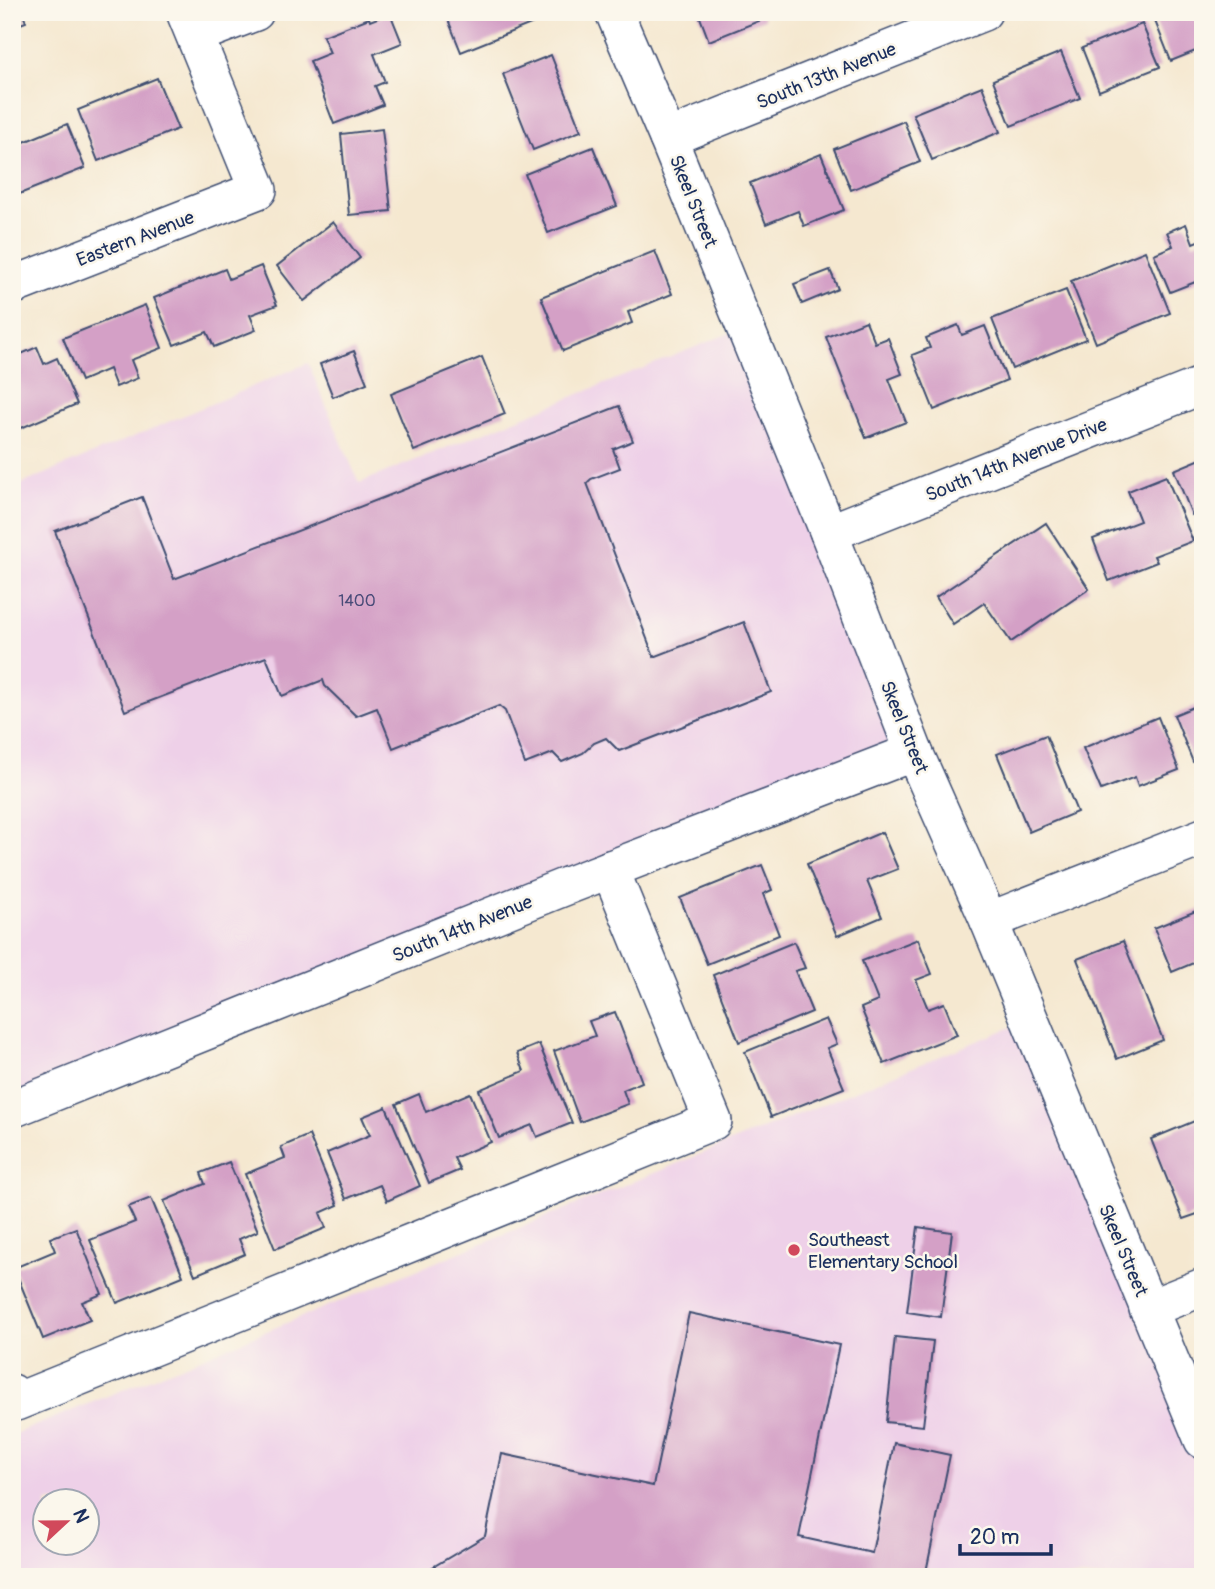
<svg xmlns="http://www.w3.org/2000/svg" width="1215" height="1589" font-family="Pangolin,sans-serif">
<rect width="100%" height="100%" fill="#fbf7ec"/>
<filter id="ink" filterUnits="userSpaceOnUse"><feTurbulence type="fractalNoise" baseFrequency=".0143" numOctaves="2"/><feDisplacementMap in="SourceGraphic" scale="14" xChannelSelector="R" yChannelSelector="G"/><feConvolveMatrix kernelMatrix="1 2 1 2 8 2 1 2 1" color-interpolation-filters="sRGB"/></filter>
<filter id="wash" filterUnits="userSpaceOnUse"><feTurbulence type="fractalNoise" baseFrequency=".00686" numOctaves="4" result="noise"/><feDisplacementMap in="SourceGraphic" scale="28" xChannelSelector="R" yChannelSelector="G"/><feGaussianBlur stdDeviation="1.57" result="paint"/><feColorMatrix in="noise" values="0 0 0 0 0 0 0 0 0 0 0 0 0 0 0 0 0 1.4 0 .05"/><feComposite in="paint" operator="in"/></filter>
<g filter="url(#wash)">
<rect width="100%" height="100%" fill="#f5e8d0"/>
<g fill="#eed0e8" fill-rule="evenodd">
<polygon points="745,327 914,752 12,1109 12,488 308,363 359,483"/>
<path d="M1029,1020l174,420v137h-1191v-142zM46,1502h42v42h-42z"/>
</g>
<g id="blocks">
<g fill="#d4a0c6">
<polygon points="12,12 22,12 26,22 12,27"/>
<polygon points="445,12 532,12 536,22 461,52"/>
<polygon points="698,12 762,12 764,19 709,41"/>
<polygon points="1177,12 1203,12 1203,48 1171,61 1155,21"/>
<polygon points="390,13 402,43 374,54 385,82 375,86 383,105 334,124 310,61 330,53 323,36 369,18 370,21"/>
<polygon points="1142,24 1160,67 1099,91 1082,48"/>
<polygon points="1061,52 1080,98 1011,126 993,80"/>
<polygon points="551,55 581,131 533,150 503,74"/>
<polygon points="157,78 178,129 98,161 78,110"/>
<polygon points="982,86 1000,132 932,160 913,114"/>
<polygon points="904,121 920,162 851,190 834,149"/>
<polygon points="67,124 85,168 12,197 12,147"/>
<polygon points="382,129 391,211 349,215 341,134"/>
<polygon points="593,147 617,206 548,233 525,174"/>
<polygon points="821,154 844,210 804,226 798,211 766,224 750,183"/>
<polygon points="333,222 360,258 304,301 277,266"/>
<polygon points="1186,224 1193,243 1203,239 1203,279 1170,292 1154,254 1173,246 1167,232"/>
<polygon points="655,251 672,294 628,312 632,323 563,351 541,297"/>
<polygon points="1145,251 1170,313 1096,343 1071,281"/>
<polygon points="261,266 277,305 250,315 256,330 214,347 207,332 174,345 154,298 225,269 229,279"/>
<polygon points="830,270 838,289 802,304 794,284"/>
<polygon points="1066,290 1086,339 1012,369 992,319"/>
<polygon points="145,305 162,348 131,360 138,378 116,387 109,369 81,381 63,338"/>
<polygon points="866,321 875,343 888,338 902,374 889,379 906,422 866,438 826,337"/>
<polygon points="958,325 962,335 985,326 1007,380 934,410 912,355 930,348 926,338"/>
<polygon points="37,347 44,364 57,358 77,404 12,432 12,358"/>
<polygon points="354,351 367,383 333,397 320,364"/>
<polygon points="482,357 505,414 414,451 391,394"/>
<polygon points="619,406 633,441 613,449 620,468 591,479 587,483 654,657 744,622 771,692 619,751 606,738 594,743 583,753 562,762 553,753 525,764 505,711 499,706 393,748 377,708 356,716 325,686 323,680 282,696 266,657 125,711 55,531 142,497 174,579"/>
<polygon points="1203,458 1203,511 1192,515 1174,470"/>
<polygon points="1166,476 1193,541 1154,556 1157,562 1109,581 1093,539 1140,521 1128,491"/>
<polygon points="1046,523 1089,589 1011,642 984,603 953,624 936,597"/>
<polygon points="1203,703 1203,758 1193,762 1174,715"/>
<polygon points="1158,717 1179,770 1138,786 1135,777 1101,790 1083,748"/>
<polygon points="1046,735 1077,812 1029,832 997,754"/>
<polygon points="882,832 898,869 867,881 882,917 837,936 807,864"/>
<polygon points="762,865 772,890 763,894 779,935 707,964 680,898"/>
<polygon points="1203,908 1203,959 1172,972 1154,928"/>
<polygon points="918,939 932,974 916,980 928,1009 944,1003 957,1035 884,1064 861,1008 878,1001 862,961"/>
<polygon points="1123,941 1163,1040 1117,1059 1077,959"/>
<polygon points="794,942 805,968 795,971 812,1012 739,1042 713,975"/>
<polygon points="615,1012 642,1082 623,1090 628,1104 580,1122 554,1051 595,1036 589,1021"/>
<polygon points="826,1019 837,1044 827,1048 844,1088 771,1117 745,1052"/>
<polygon points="539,1044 572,1123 537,1137 532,1125 499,1138 479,1090 524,1071 517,1053"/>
<polygon points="470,1093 491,1142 454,1158 460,1170 429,1183 396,1104 419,1094 426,1112"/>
<polygon points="386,1107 420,1186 387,1201 380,1185 346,1199 327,1153 370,1135 362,1117"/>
<polygon points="1197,1120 1203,1134 1203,1212 1183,1219 1151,1139"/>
<polygon points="309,1135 338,1205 320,1213 326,1228 275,1249 245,1174 285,1158 281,1147"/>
<polygon points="229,1162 258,1231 239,1239 245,1254 195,1275 164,1201 205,1184 201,1173"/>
<polygon points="151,1198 183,1276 117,1303 90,1240 135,1222 128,1207"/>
<polygon points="918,1227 952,1232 941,1317 907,1312"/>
<polygon points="76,1228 102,1294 82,1302 90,1320 43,1339 14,1268 55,1251 50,1238"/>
<polygon points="689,1313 839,1345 799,1537 872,1553 894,1443 950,1455 925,1577 416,1577 485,1536 502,1454 653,1486"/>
<polygon points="895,1337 933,1341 923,1426 886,1422"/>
</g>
</g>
</g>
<g filter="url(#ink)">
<use href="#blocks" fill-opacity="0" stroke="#3c4b6f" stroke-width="2"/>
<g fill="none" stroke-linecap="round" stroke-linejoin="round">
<defs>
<g id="minor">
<polyline points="614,12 668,138 829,533 914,752 989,921 1203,1440"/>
<polyline points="195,35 255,12"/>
<polyline points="668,138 983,12"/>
<polyline points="12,286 258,190 185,12"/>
<polyline points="829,533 1203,385"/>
<polyline points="989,921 1203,837"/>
<polyline points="12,1109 564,887 914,752"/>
<polyline points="1148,1309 1203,1287"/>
<polyline points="12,1393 16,1402 713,1121 610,869"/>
</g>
</defs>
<use href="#minor" stroke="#3c4b6f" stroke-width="40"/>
<use href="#minor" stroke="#fff" stroke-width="37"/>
</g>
</g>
<circle fill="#d1495b" stroke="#fbf7ec" stroke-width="2.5" cx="794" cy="1250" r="7"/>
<g text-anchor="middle" stroke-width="5" stroke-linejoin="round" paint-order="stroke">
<g font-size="16" fill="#494b78">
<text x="357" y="606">1400</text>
</g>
<g font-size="19" fill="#1b2f5e" stroke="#fbf7ec">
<text transform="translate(826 75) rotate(-22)" y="7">South 13th Avenue</text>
<text transform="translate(694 201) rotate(68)" y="7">Skeel Street</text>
<text transform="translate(135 238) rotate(-21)" y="7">Eastern Avenue</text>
<text transform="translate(1016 459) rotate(-22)" y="7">South 14th Avenue Drive</text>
<text transform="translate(905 727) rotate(68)" y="7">Skeel Street</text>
<text transform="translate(462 928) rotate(-22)" y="7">South 14th Avenue</text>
<text transform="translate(1124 1250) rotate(67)" y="7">Skeel Street</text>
</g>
<g font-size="19" fill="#1b2f5e" stroke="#fbf7ec" text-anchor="start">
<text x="808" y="1246">Southeast<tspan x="808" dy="22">Elementary School</tspan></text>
</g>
</g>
<rect width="1215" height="1589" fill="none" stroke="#fbf7ec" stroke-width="42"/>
<g transform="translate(66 1522) rotate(68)"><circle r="33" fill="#fbf7ec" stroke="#a1a7b3" stroke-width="2"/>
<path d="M0-5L12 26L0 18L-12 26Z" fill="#d1495b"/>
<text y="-10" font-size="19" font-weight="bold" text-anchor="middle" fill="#1b2f5e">N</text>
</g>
<path d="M960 1544v10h91v-10" fill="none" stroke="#1b2f5e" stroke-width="3.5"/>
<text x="970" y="1544" font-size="21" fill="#1b2f5e" stroke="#fbf7ec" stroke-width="5" paint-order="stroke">20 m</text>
</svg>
